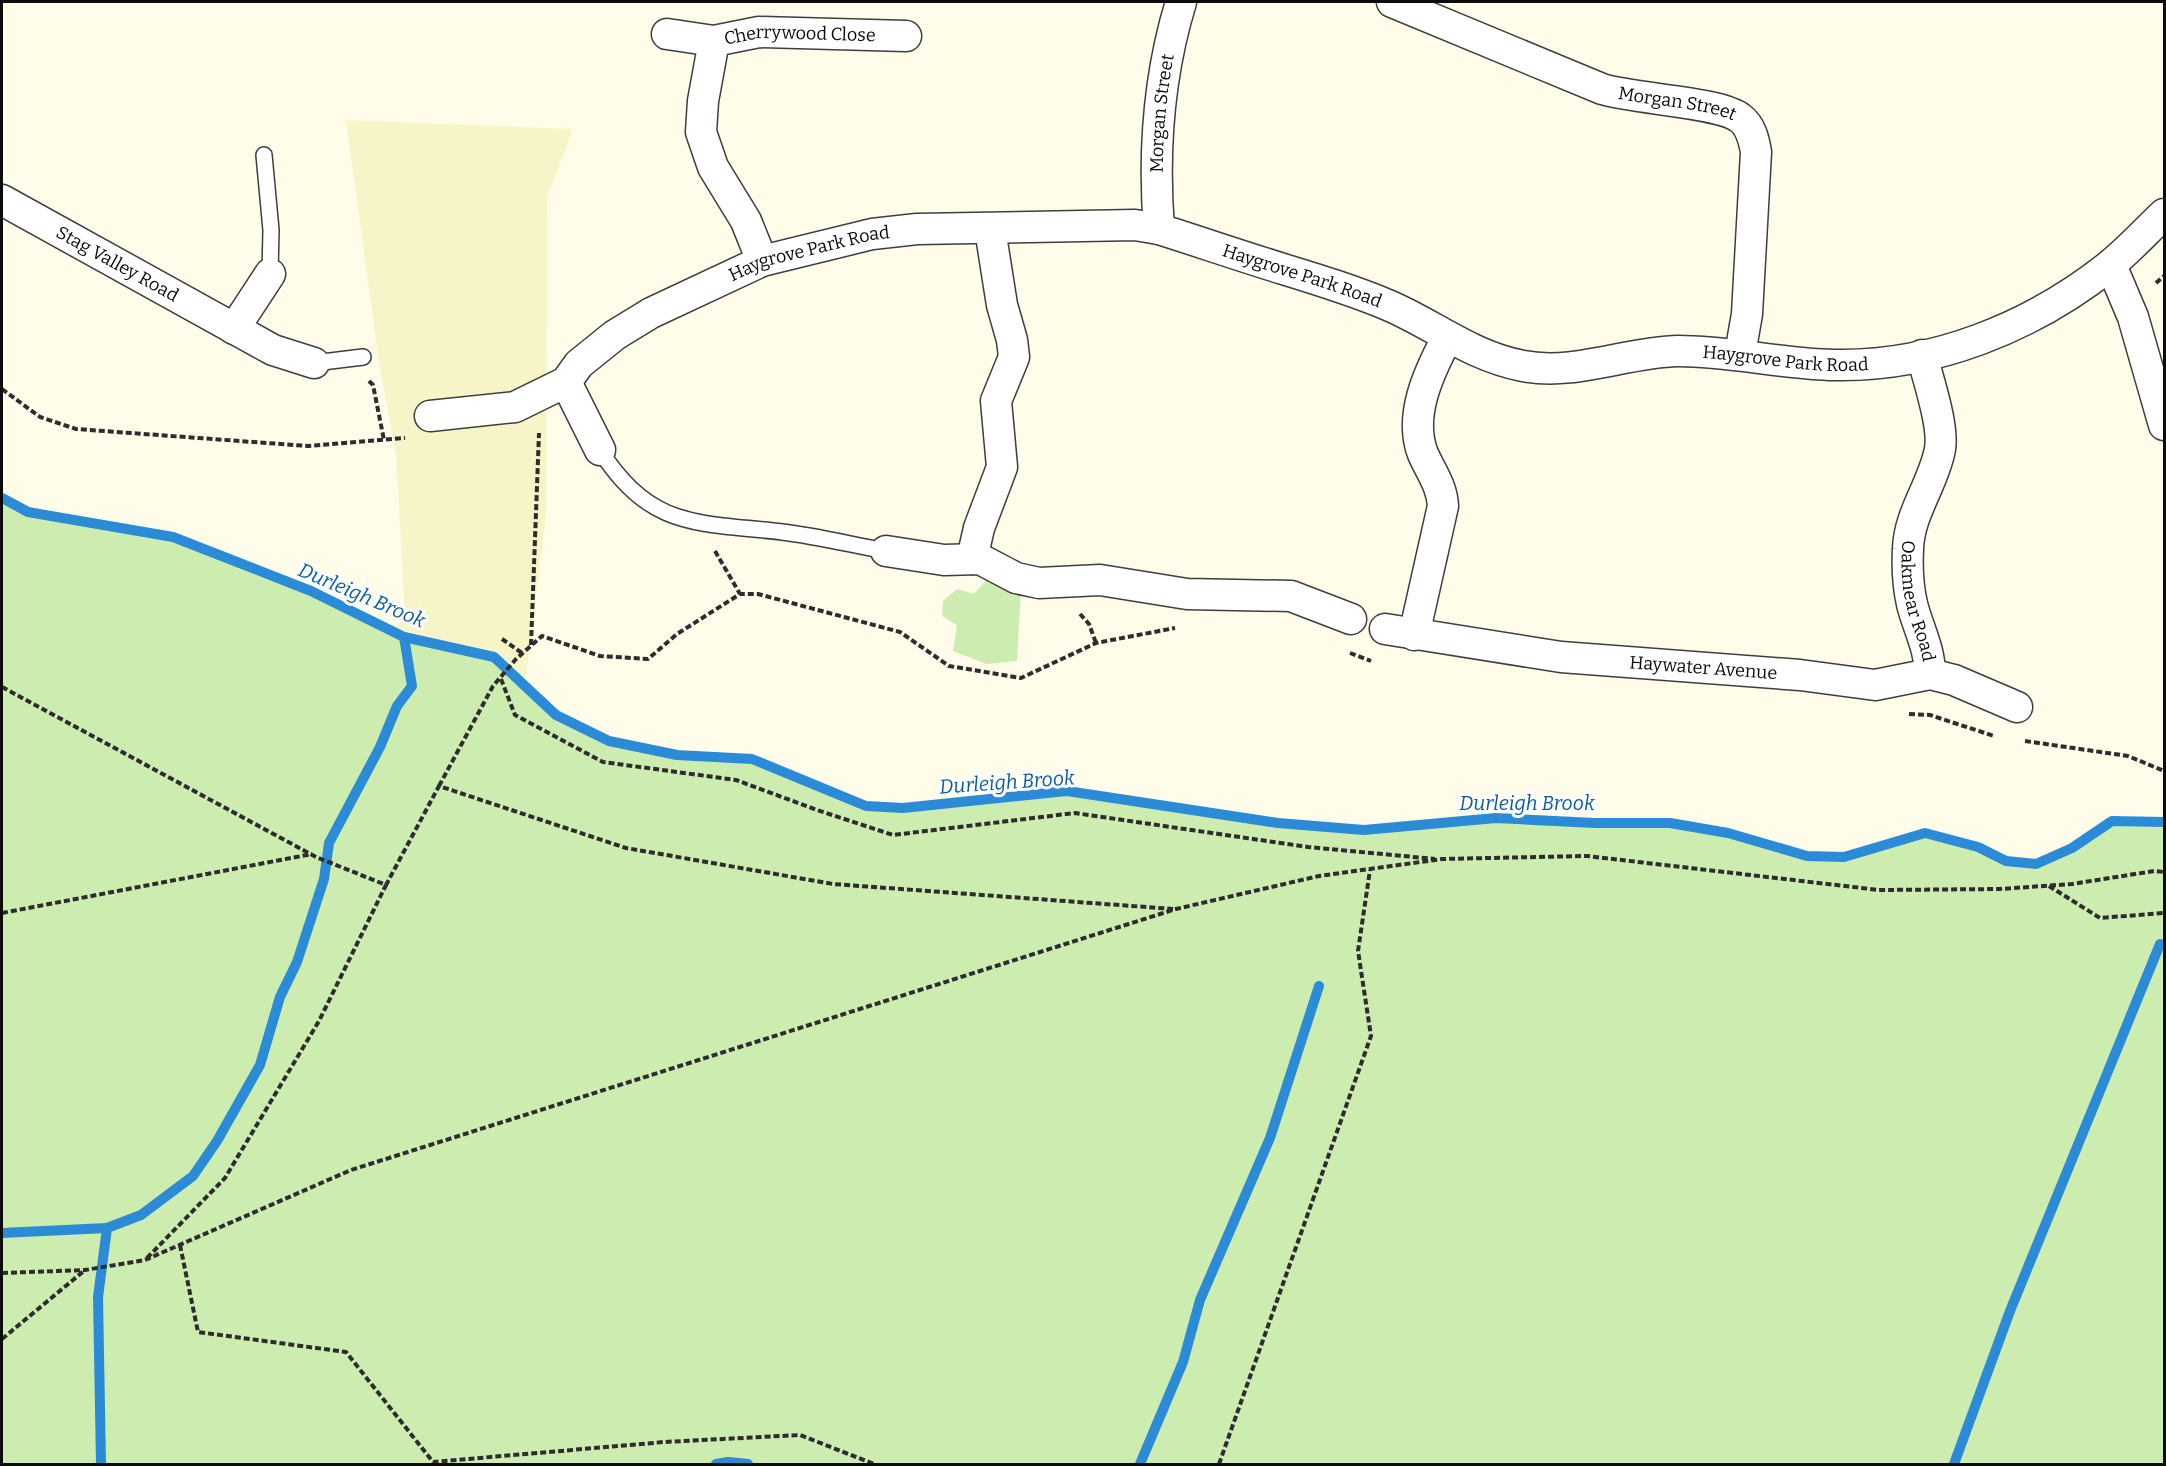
<svg xmlns="http://www.w3.org/2000/svg" width="2166" height="1466" font-family="Bitter,serif">
<rect width="100%" height="100%" fill="#fffce9"/>
<polygon fill="#f7f5c7" points="346,120 573,129 547,197 546,517 525,683 494,657 404,637 393,631 405,615 396,454 379,363"/>
<g fill="#cdecb0">
<polygon points="2,498 28,512 173,537 311,591 404,637 494,657 556,715 609,741 677,755 752,759 866,806 903,808 1067,791 1278,823 1364,830 1496,818 1595,823 1670,823 1728,833 1807,856 1844,857 1925,833 1978,847 2007,861 2036,864 2072,848 2112,821 2163,821 2164,1464 2,1464"/>
<polygon points="989,577 1021,587 1017,661 986,664 953,651 957,625 942,616 943,601 957,589 974,594"/>
</g>
<g fill="none" stroke-linecap="round" stroke-linejoin="round">
<g stroke="#2c8bd7" stroke-width="10">
<polyline points="2,498 28,512 173,537 311,591 404,637 494,657 556,715 609,741 677,755 752,759 866,806 903,808 1067,791 1278,823 1364,830 1496,818 1595,823 1670,823 1728,833 1807,856 1844,857 1925,833 1978,847 2006,861 2036,864 2072,848 2112,821 2164,822"/>
<polyline points="2,1233 107,1228"/>
<polyline points="101,1464 98,1297 107,1228 141,1215 193,1176 217,1141 260,1065 280,997 297,962 324,879 329,843 380,747 397,706 412,686 404,637"/>
<polyline points="716,1464 728,1462 748,1464"/>
<polyline points="1140,1464 1183,1362 1200,1300 1270,1138 1319,986"/>
<polyline points="1954,1464 2010,1311 2160,944"/>
</g>
<defs>
<g id="lane">
<polyline points="264,155 271,230 270,274"/>
<polyline points="314,363 363,357"/>
<path d="M600,450c50,80 99,72 182,82 35,4 70,13 104,19"/>
</g>
<g id="street">
<path id="s1" d="M1392,2l210,87c32,10 118,13 138,29 11,8 14,22 16,34l-9,162 -7,40"/>
<polyline points="667,34 714,41"/>
<path id="s2" d="M2,200l271,150 41,13"/>
<path id="s3" d="M1159,229c-6,-76 0,-155 22,-227"/>
<path id="s4" d="M762,261l-16,-40 -33,-54 -12,-35 2,-31 11,-60 45,-9 147,4"/>
<polyline points="2111,265 2133,317 2164,425"/>
<polyline points="234,329 270,274"/>
<path id="s5" d="M1922,355c6,25 22,70 18,94 -6,34 -31,64 -32,100 -1,18 0,37 4,55 6,24 18,45 18,70"/>
<polyline points="566,382 600,450"/>
<path id="s6" d="M430,416l85,-9 51,-25 13,-18 36,-29 36,-22 111,-52 110,-27 45,-5 218,-4 24,4c41,13 82,27 124,40 36,11 72,22 107,37 46,20 81,50 133,60 52,10 103,-14 155,-15 53,0 104,13 156,14 100,2 198,-38 275,-99 20,-16 37,-35 55,-52"/>
<polyline points="886,551 944,560 980,559 1016,578 1039,583 1100,580 1187,594 1291,596 1351,619"/>
<polyline points="972,559 979,528 1002,467 996,401 1014,357 1012,340 1002,305 990,229"/>
<path id="s7" d="M1385,629l176,28 239,18 75,10 55,-11 24,6 63,27"/>
<path d="M1414,635l29,-129c-1,-20 -12,-34 -20,-52 -15,-38 6,-82 24,-116"/>
</g>
</defs>
<use href="#lane" stroke="#3e3e3e" stroke-width="18"/>
<use href="#street" stroke="#3e3e3e" stroke-width="33"/>
<g stroke="#2d2d2d" stroke-width="4" stroke-dasharray="6 3" stroke-linecap="butt">
<polyline points="2156,283 2164,276"/>
<polyline points="369,381 373,385 384,440"/>
<polyline points="2,389 40,417 76,429 308,446 405,438"/>
<polyline points="715,551 740,594"/>
<polyline points="1080,614 1089,624 1096,643"/>
<polyline points="502,639 522,653"/>
<polyline points="531,645 539,433"/>
<polyline points="1350,653 1371,661"/>
<polyline points="501,679 515,715 603,762 736,780 817,810 893,835 1075,813 1308,847 1435,859"/>
<polyline points="2,687 316,857 386,885 439,786 626,848 833,884 1173,909"/>
<polyline points="1909,714 1930,715 1994,736"/>
<polyline points="2025,741 2128,756 2164,771"/>
<polyline points="439,786 493,686 516,659 542,636 600,656 648,659 677,634 740,594 758,594 900,632 949,666 1021,678 1096,643 1175,628"/>
<polyline points="2049,886 2100,918 2164,913"/>
<polyline points="2,913 312,854"/>
<polyline points="180,1245 198,1332 346,1352 433,1462 664,1442 800,1435 874,1464"/>
<polyline points="147,1258 225,1178 319,1021 386,885"/>
<polyline points="2,1273 85,1270 145,1260 351,1170 1176,909 1319,876 1442,859 1587,856 1879,890 2000,889 2072,884 2154,871 2164,872"/>
<polyline points="2,1339 85,1270"/>
<polyline points="1219,1464 1371,1036 1358,951 1370,870"/>
</g>
<use href="#lane" stroke="#fff" stroke-width="15"/>
<use href="#street" stroke="#fff" stroke-width="30"/>
</g>
<g text-anchor="middle" stroke-width="6" stroke-linejoin="round" paint-order="stroke">
<g font-size="18" fill="#0b0b0b" stroke="#fff">
<text dy="6" stroke="none"><textPath href="#s4" startOffset="322">Cherrywood Close</textPath></text>
<text dy="6" stroke="none"><textPath href="#s1" startOffset="304">Morgan Street</textPath></text>
<text dy="6" stroke="none"><textPath href="#s3" startOffset="116">Morgan Street</textPath></text>
<text dy="6" stroke="none"><textPath href="#s6" startOffset="423">Haygrove Park Road</textPath></text>
<text dy="6" stroke="none"><textPath href="#s2" startOffset="132">Stag Valley Road</textPath></text>
<text dy="6" stroke="none"><textPath href="#s6" startOffset="927">Haygrove Park Road</textPath></text>
<text dy="6" stroke="none"><textPath href="#s6" startOffset="1431">Haygrove Park Road</textPath></text>
<text dy="6" stroke="none"><textPath href="#s5" startOffset="255">Oakmear Road</textPath></text>
<text dy="6" stroke="none"><textPath href="#s7" startOffset="321">Haywater Avenue</textPath></text>
</g>
<g font-size="20" font-style="italic" fill="#0d5ca4" stroke="#fff">
<text transform="translate(362 595) rotate(23)" y="7">Durleigh Brook</text>
<text transform="translate(1007 782) rotate(-4)" y="7">Durleigh Brook</text>
<text x="1527" y="810">Durleigh Brook</text>
</g>
</g>
<rect width="2166" height="1466" fill="none" stroke="#0b0b0b" stroke-width="6"/>
</svg>
